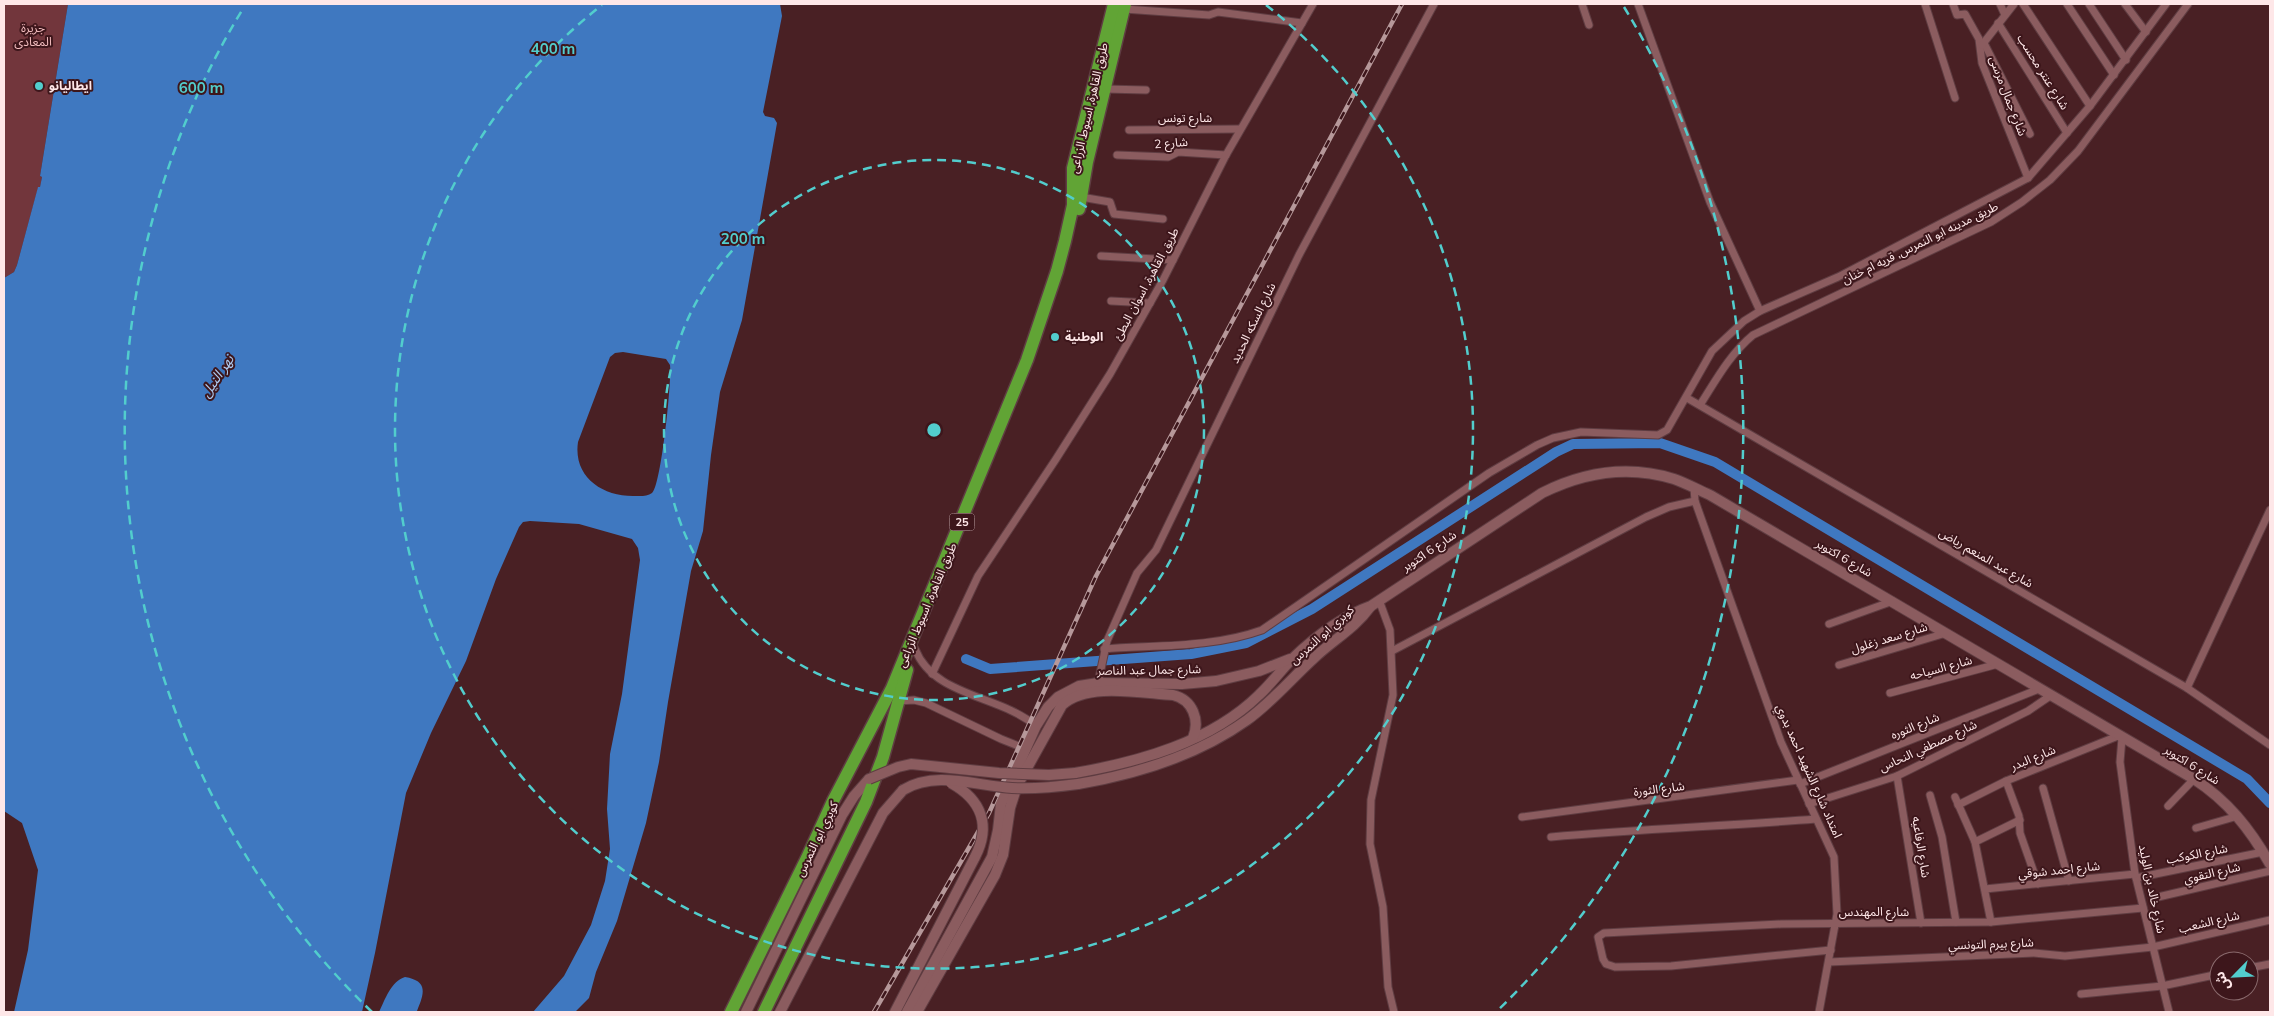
<svg xmlns="http://www.w3.org/2000/svg" width="2274" height="1016" font-family="Mulish,'Noto Sans Arabic',sans-serif">
<rect width="100%" height="100%" fill="#492024"/>
<polygon fill="#72363c" points="4,4 68,4 40,176 42,177 40,188 38,188 17,265 14,272 4,278"/>
<g fill="#3f78c0" fill-rule="evenodd">
<path d="M68,4h712l2,12 -19,96 2,4 9,2 3,5 -35,197 -22,72 -9,63 -8,76 -12,40 -23,131 -9,60 -13,61 -29,98 -21,51 -7,26 -14,14h-42l31,-36 27,-51 14,-44 5,-32 -3,-40 3,-55 12,-60 18,-134 -2,-12 -6,-9 -53,-15 -49,-3 -7,1 -4,5 -23,52 -30,82 -35,72 -25,60 -31,160 -13,59h-348l14,-62 10,-80 -16,-47 -18,-12v-533l10,-6 3,-7 21,-78h2l2,-10 -2,-1zM623,352l43,7 4,6c2,15 -9,122 -18,128 -5,4 -13,3 -19,3 -32,0 -60,-20 -55,-54l32,-85 5,-4z"/>
<path d="M405,977c24,4 19,17 12,34l-38,1c6,-12 12,-31 26,-35z"/>
</g>
<g fill="none" stroke-linecap="round" stroke-linejoin="round">
<polyline stroke="#3f78c0" stroke-width="10" points="966,659 990,669 1191,654 1246,643 1312,609 1556,452 1573,444 1660,443 1715,462 2247,779 2270,803"/>
<defs>
<g id="street">
<polyline points="1582,4 1589,25"/>
<polyline points="1638,4 1710,202 1760,311"/>
<polyline points="1925,4 1955,98"/>
<polyline points="1953,4 1957,15 1965,14 1979,39 1982,63 2028,178"/>
<polyline points="2000,4 2005,15"/>
<polyline points="2023,4 2090,106"/>
<polyline points="2067,4 2114,75"/>
<polyline points="2089,4 2126,60"/>
<polyline points="2125,4 2146,32"/>
<polyline points="1124,9 1209,15 1218,12 1302,23"/>
<polyline points="1998,23 2067,133"/>
<polyline points="1984,43 2030,134"/>
<polyline points="1982,45 2014,4"/>
<polyline points="1105,89 1146,90"/>
<polyline points="1129,130 1240,129"/>
<polyline points="1117,155 1168,157 1178,152 1226,155"/>
<polyline points="1081,197 1110,202 1114,214 1163,219"/>
<polyline points="1101,256 1173,260"/>
<polyline points="1111,301 1150,303"/>
<polyline points="1687,398 2187,688 2270,745"/>
<path d="M1700,405c16,-25 30,-51 53,-70l238,-113 31,-20 28,-22 28,-29 110,-147"/>
<polyline points="1694,488 1695,501 1781,742 1834,857 1837,914 1819,1012"/>
<polyline points="1379,600 1390,630 1393,695 1371,800 1370,844 1383,907 1388,987 1394,1012"/>
<polyline points="1829,624 1893,601"/>
<path d="M915,649c19,48 85,46 121,77"/>
<path d="M1104,649c52,-4 108,-1 158,-19l227,-157 48,-28 16,-7 28,-6 77,3 9,-5 45,-79 32,-30 16,-10 78,-34 190,-99 62,-72 76,-102"/>
<polyline points="1392,651 1646,517 1669,507 1695,501"/>
<polyline points="1839,665 1946,633"/>
<polyline points="932,674 978,576 1056,459 1110,374 1163,280 1226,155 1313,4"/>
<polyline points="1098,683 1107,641 1137,573 1156,550 1299,255 1434,4"/>
<polyline points="2187,688 2270,510"/>
<polyline points="1890,693 1998,664"/>
<polyline points="899,701 914,700 926,703 1001,739 1026,749"/>
<polyline points="2122,738 2120,762 2135,874 2169,1012"/>
<polyline points="1897,776 1921,923"/>
<polyline points="2006,781 2019,816 2020,833 2038,884"/>
<polyline points="1800,784 2039,689"/>
<polyline points="2043,788 2069,881"/>
<polyline points="1930,795 1942,837 1956,922"/>
<polyline points="1955,797 1975,842 1991,922"/>
<polyline points="1809,804 1897,776 2028,711 2050,696"/>
<polyline points="1958,805 2006,781 2118,736"/>
<polyline points="2168,806 2194,779"/>
<polyline points="1522,817 1798,780"/>
<polyline points="2196,828 2238,816"/>
<path d="M1551,837c88,-8 177,-11 265,-18"/>
<polyline points="1975,842 2020,820"/>
<polyline points="2136,878 2263,852"/>
<polyline points="1985,889 2135,874"/>
<polyline points="2158,897 2270,871"/>
<polyline points="1831,950 1671,966 1615,967 1606,964 1603,959 1598,937 1604,933 1781,924 1991,922 2143,908"/>
<polyline points="1829,962 2034,953 2065,956 2153,947 2270,920"/>
<polyline points="2249,968 2270,964"/>
<polyline points="2081,994 2162,986 2219,974"/>
</g>
<g id="secondary">
<path d="M1075,773c64,-11 136,-31 184,-78 12,-11 22,-25 33,-36 22,-21 51,-43 79,-53l171,-113c42,-21 87,-28 132,-14 12,4 24,11 36,16l484,284c34,22 56,50 76,85"/>
<path d="M1078,784c59,-10 120,-29 169,-64 25,-18 45,-42 67,-62 19,-18 41,-30 56,-51"/>
<polyline points="746,1012 842,815 854,796 869,779"/>
<polyline points="780,1012 883,813 903,790"/>
<polyline points="895,1012 975,857"/>
<polyline points="907,1012 992,857 998,830 1001,804 1036,726 1048,707 1058,697 1079,686 1098,683 1182,684 1216,681 1259,671 1290,659"/>
<path d="M917,1012l78,-137 8,-20 7,-47 7,-22 45,-81c25,-23 78,-12 111,-10 20,5 27,25 20,43"/>
</g>
<g id="highway">
<polyline points="1079,209 1087,162 1125,4"/>
<polyline points="731,1012 807,858 833,801 892,688 1027,360 1057,271 1065,241 1073,205 1073,168 1114,4"/>
<polyline points="764,1012 866,802 883,757 907,670"/>
</g>
</defs>
<use href="#street" stroke="#5f3d42" stroke-width="9"/>
<use href="#secondary" stroke="#5f3d42" stroke-width="12"/>
<use href="#highway" stroke="#5f3d42" stroke-width="15"/>
<use href="#street" stroke="#8b5c5f" stroke-width="7"/>
<use href="#secondary" stroke="#8b5c5f" stroke-width="10"/>
<use href="#highway" stroke="#61a435" stroke-width="12"/>
<defs>
<polyline id="rail" points="874,1012 989,813 1096,576 1402,4"/>
</defs>
<use href="#rail" stroke="#b6989a" stroke-width="4.5"/>
<use href="#rail" stroke="#3d161b" stroke-width="2.5" stroke-dasharray="8" stroke-linecap="butt"/>
<defs>
<g id="secondary-bridge">
<polyline points="869,779 898,767 911,764 999,773 1049,775 1075,773"/>
<path d="M951,783c31,17 40,43 24,74"/>
<path d="M903,790c33,-20 73,-4 109,-2 22,1 44,-1 66,-4"/>
</g>
</defs>
<use href="#secondary-bridge" stroke="#5f3d42" stroke-width="12" stroke-linecap="butt"/>
<use href="#secondary-bridge" stroke="#8b5c5f" stroke-width="10"/>
</g>
<g fill="none" stroke="#52cdcd" stroke-width="2.5" stroke-dasharray="9 6">
<circle cx="934" cy="430" r="270"/>
<path d="M1266 5A539 539 0 1 1 602 5"/>
<path d="M372 1012A809 809 0 0 1 244 7M1624 7A809 809 0 0 1 1496 1012"/>
</g>
<g fill="#52cdcd" stroke="#3d161b" stroke-width="2">
<circle cx="39" cy="86" r="5"/>
<circle cx="1055" cy="337" r="5"/>
</g>
<g text-anchor="middle" stroke-width="4" stroke-linejoin="round" paint-order="stroke">
<rect fill="#3d161b" stroke="#c4a8aa" stroke-width="1" x="949.5" y="513.5" width="25" height="17" rx="4"/>
<g font-size="11" font-weight="bold" fill="#fee7e8">
<text x="962" y="526">25</text>
</g>
<g font-size="12" fill="#f4bec0" stroke="#3d161b">
<text x="33" y="32">جزيرة<tspan x="33" dy="14">المعادى</tspan></text>
</g>
<g font-size="12" fill="#fee7e8" stroke="#3d161b">
<text transform="translate(2043 72) rotate(58)" y="4">شارع عنتر محسب</text>
<text transform="translate(2008 96) rotate(69)" y="4">شارع جمال مرسى</text>
<text transform="translate(1089 108) rotate(-77)" y="4">طريق القاهرة, اسيوط الزراعى</text>
<text x="1185" y="122">شارع تونس</text>
<text transform="translate(1171 143) rotate(-4)" y="4">شارع 2</text>
<text transform="translate(1920 243) rotate(-26)" y="4">طريق مدينه ابو النمرس, قريه ام خنان</text>
<text transform="translate(1146 284) rotate(-62)" y="4">طريق القاهرة, اسوان البطئ</text>
<text transform="translate(1253 323) rotate(-64)" y="4">شارع السكه الحديد</text>
<text transform="translate(1429 551) rotate(-34)" y="4">شارع 6 اكتوبر</text>
<text transform="translate(1844 558) rotate(30)" y="4">شارع 6 اكتوبر</text>
<text transform="translate(1986 558) rotate(30)" y="4">شارع عبد المنعم رياض</text>
<text transform="translate(927 605) rotate(-67)" y="4">طريق القاهرة, اسيوط الزراعى</text>
<text transform="translate(1322 635) rotate(-42)" y="4">كوبري ابو النمرس</text>
<text transform="translate(1889 638) rotate(-17)" y="4">شارع سعد زغلول</text>
<text transform="translate(1941 668) rotate(-15)" y="4">شارع السياحه</text>
<text transform="translate(1149 670) rotate(-1)" y="4">شارع جمال عبد الناصر</text>
<text transform="translate(1915 726) rotate(-22)" y="4">شارع الثوره</text>
<text transform="translate(1928 746) rotate(-25)" y="4">شارع مصطفي النحاس</text>
<text transform="translate(2033 758) rotate(-22)" y="4">شارع البدر</text>
<text transform="translate(2192 765) rotate(32)" y="4">شارع 6 اكتوبر</text>
<text transform="translate(1809 771) rotate(66)" y="4">امتداد شارع الشهيد احمد بدوي</text>
<text transform="translate(1659 789) rotate(-7)" y="4">شارع الثورة</text>
<text transform="translate(817 839) rotate(-64)" y="4">كوبري ابو النمرس</text>
<text transform="translate(1921 847) rotate(81)" y="4">شارع الرفاعيه</text>
<text transform="translate(2197 854) rotate(-11)" y="4">شارع الكوكب</text>
<text transform="translate(2059 870) rotate(-6)" y="4">شارع احمد شوقي</text>
<text transform="translate(2212 873) rotate(-13)" y="4">شارع التقوي</text>
<text transform="translate(2152 889) rotate(78)" y="4">شارع خالد بن الوليد</text>
<text x="1874" y="916">شارع المهندس</text>
<text transform="translate(2209 922) rotate(-13)" y="4">شارع الشعب</text>
<text transform="translate(1991 944) rotate(-2)" y="4">شارع بيرم التونسي</text>
</g>
<g font-size="12" font-weight="bold" fill="#fee7e8" stroke="#3d161b" text-anchor="start">
<text x="49" y="90">ايطاليانو</text>
<text x="1065" y="341">الوطنية</text>
</g>
<g font-size="14" font-style="italic" fill="#b0cef4" stroke="#3d161b">
<text transform="translate(217 376) rotate(-56)" y="5">نهر النيل</text>
</g>
</g>
<circle cx="934" cy="430" r="8" fill="#52cdcd" stroke="#3d161b" stroke-width="2.5"/>
<g font-size="15" text-anchor="middle" font-weight="bold" fill="#52cdcd" stroke="#3d161b" stroke-width="4" stroke-linejoin="round" paint-order="stroke">
<text x="553" y="54">400 m</text>
<text x="201" y="93">600 m</text>
<text x="743" y="244">200 m</text>
</g>
<rect width="2274" height="1016" fill="none" stroke="#fee7e8" stroke-width="10"/>
<g transform="translate(2234 976) rotate(246)"><circle r="24" fill="#3d161b" stroke="#8a6a6d"/>
<path d="M0-4L9 19L0 12L-9 19Z" fill="#52cdcd"/>
<text y="-8" font-size="14" font-weight="bold" text-anchor="middle" fill="#fee7e8">ش</text>
</g>
</svg>
